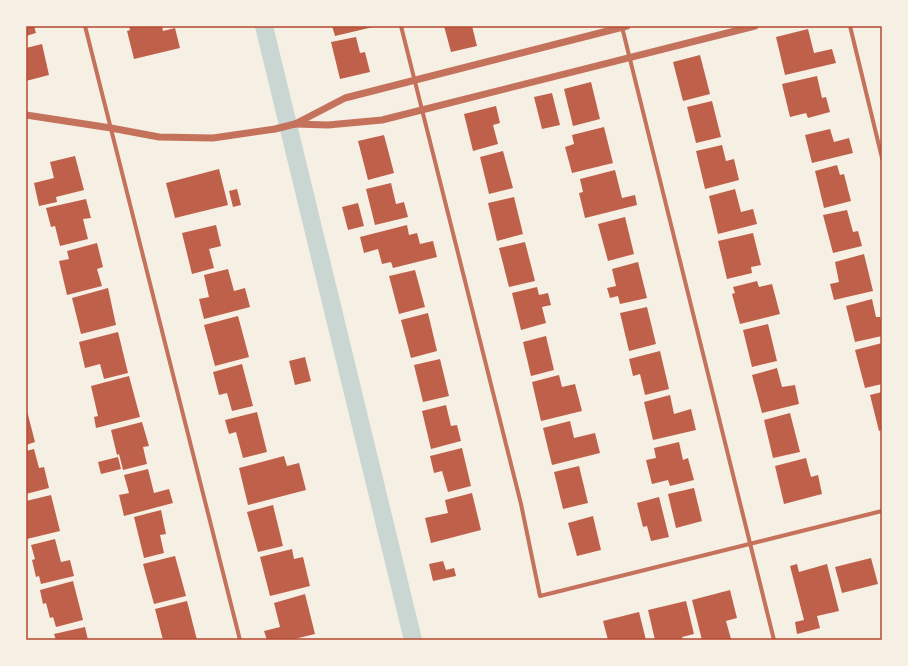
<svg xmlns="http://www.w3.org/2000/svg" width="908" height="666" font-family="'Source Serif 4',serif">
<rect width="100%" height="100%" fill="#f6efe4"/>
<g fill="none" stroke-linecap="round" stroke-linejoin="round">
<polyline stroke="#c9d6d2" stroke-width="18" points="264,26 413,640"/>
</g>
<g fill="#bf614a">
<polygon points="26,26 34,26 36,33 26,36"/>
<polygon points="129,26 162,26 163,31 175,28 180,48 134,59 127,31 130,30"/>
<polygon points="332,26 373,26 373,27 335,36"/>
<polygon points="444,26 472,26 477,46 451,52"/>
<polygon points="808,29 814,53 832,49 836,63 785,75 776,37"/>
<polygon points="356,37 360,53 365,52 370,72 340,79 331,42"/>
<polygon points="42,44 49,75 26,81 26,48"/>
<polygon points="700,55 710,94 683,101 673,62"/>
<polygon points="817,76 822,98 826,97 830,112 808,118 806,113 790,117 782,84"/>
<polygon points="591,82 600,119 573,126 564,89"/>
<polygon points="552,93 560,125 542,129 534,97"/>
<polygon points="712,101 721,137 696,143 687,107"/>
<polygon points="496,106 500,123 493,125 498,144 473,151 464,114"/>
<polygon points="604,127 613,163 572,173 565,147 574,144 572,135"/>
<polygon points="830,129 834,142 849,138 853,153 812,163 805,135"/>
<polygon points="384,135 394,173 368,180 358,141"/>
<polygon points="722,145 726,161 734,159 739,180 705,189 696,151"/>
<polygon points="503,151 513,188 489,194 480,157"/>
<polygon points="75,156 84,190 56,197 57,202 39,206 34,183 54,178 50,162"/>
<polygon points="837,165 840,175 844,174 851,201 824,208 815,171"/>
<polygon points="219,169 228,205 175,218 166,183"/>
<polygon points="615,170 622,198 635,195 637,205 585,218 579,193 583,192 580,179"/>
<polygon points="391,183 396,204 404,202 408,217 375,225 366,189"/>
<polygon points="237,189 241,205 233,207 229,191"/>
<polygon points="735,189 741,212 753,209 757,224 718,234 709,196"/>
<polygon points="514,197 523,234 497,241 488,203"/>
<polygon points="86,199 91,218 83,219 88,239 60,246 55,226 51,227 46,208"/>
<polygon points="358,203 364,226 348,230 342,207"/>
<polygon points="847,210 853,232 858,231 862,246 833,253 823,215"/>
<polygon points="625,217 634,254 608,261 598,224"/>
<polygon points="216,225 221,246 209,249 214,268 192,274 182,233"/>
<polygon points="407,225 409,235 417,233 420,244 433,241 437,257 393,268 391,262 382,264 378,249 364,253 360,237"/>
<polygon points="753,233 761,265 751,267 752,273 727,279 718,241"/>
<polygon points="525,242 535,281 509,287 499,248"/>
<polygon points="97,243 103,267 97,269 102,286 67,295 59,261 69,259 67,251"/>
<polygon points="864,254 873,291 834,300 830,284 839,282 835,262"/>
<polygon points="638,262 647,298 620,304 618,296 610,298 607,288 616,286 612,269"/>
<polygon points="228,269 234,291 245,288 250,307 204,319 199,299 209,297 204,275"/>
<polygon points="415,270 425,307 399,314 389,276"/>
<polygon points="757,281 759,287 772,284 780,314 740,324 732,294 735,293 733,287"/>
<polygon points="537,287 539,295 548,293 551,305 542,307 546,323 521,330 512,293"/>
<polygon points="108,288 116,325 81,334 72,298"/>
<polygon points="872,299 876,317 880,317 882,324 882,336 855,342 846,306"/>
<polygon points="647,307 656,344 629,351 620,313"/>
<polygon points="428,313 437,351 411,358 401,320"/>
<polygon points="238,316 249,357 215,366 204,325"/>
<polygon points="768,324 777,361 752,367 743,330"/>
<polygon points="118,332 128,373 104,379 100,364 85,368 79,342"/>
<polygon points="546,336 554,370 531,376 523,342"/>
<polygon points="882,343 882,384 865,388 855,350"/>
<polygon points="660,351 669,389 645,395 640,374 633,376 629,359"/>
<polygon points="305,357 311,381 295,385 289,361"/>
<polygon points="440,359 449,396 423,402 414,365"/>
<polygon points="242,364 253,406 232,411 227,393 219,395 213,372"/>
<polygon points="777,368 782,387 795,385 799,404 762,413 752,375"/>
<polygon points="559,375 562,387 575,384 582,411 541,421 532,382"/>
<polygon points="129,376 140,417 96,428 94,417 98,416 91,386"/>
<polygon points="882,392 882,430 879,431 870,395"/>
<polygon points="670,395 674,414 691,409 696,430 653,440 644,402"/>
<polygon points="446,405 451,426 457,425 461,441 431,449 422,411"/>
<polygon points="26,407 35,442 26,445"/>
<polygon points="257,412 267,452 243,458 236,432 229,434 225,420"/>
<polygon points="790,413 800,452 773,458 764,420"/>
<polygon points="570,421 574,438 595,433 600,453 552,465 543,428"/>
<polygon points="142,422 149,446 143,447 147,464 123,470 119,454 117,455 111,430"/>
<polygon points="679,442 683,460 688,458 694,480 670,486 668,480 652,484 646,460 656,458 654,448"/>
<polygon points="462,448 471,486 448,492 442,471 434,473 430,456"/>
<polygon points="34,449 39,468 44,467 49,488 26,494 26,451"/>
<polygon points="284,456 287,466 299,463 306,490 248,505 239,468"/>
<polygon points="118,457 121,469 101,474 98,462"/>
<polygon points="806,458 811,477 818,475 822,494 784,504 775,466"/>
<polygon points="579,466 588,503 563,509 554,472"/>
<polygon points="148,469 154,493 169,489 173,503 124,516 119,495 129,493 124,475"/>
<polygon points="694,488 702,521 676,528 668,494"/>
<polygon points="472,493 481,530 431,543 425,518 448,513 445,500"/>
<polygon points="51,495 60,531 27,539 26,501"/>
<polygon points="659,497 669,537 651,541 647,526 643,527 637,503"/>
<polygon points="273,505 283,546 258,552 247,512"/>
<polygon points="161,510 166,534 160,535 164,553 144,558 134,517"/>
<polygon points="593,516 601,550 577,556 568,523"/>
<polygon points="55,539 61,562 70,560 74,576 41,584 39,576 36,577 32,560 35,559 31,545"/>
<polygon points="292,549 294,559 303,557 310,586 270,596 260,557"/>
<polygon points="175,556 186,596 154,604 143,564"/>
<polygon points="871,558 878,584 842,593 835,567"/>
<polygon points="443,561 446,570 454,568 456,576 433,581 429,564"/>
<polygon points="797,564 799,572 827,564 839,611 817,616 820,628 797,634 795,622 804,620 790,566"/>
<polygon points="73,581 83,620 56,627 53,617 50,618 46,603 43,604 40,590"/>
<polygon points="730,590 737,618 726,621 731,639 702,640 692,600"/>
<polygon points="305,594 315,634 290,640 267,640 264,631 280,627 274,603"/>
<polygon points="187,601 197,640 163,640 155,609"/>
<polygon points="686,601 694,634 682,637 683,640 655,640 648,610"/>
<polygon points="639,612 646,640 608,640 603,621"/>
<polygon points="85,627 88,640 56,640 54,634"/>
</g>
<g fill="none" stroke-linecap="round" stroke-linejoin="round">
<g stroke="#c5725c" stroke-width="4">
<polyline points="85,26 240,640"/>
<polyline points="401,26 521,504 540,596 882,511"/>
<polyline points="850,26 882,158"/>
<polyline points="622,27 774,640"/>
</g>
<g stroke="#c5725c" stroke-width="7">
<polyline points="26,115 111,128 159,137 213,138 275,129 295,124 345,98 627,26"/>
<polyline points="295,124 328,125 382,120 755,26"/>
</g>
</g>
<rect width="908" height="666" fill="none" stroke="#f6efe4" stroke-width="54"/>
<rect x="27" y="27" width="854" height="612" fill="none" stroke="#b5482f" stroke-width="1.5"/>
</svg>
